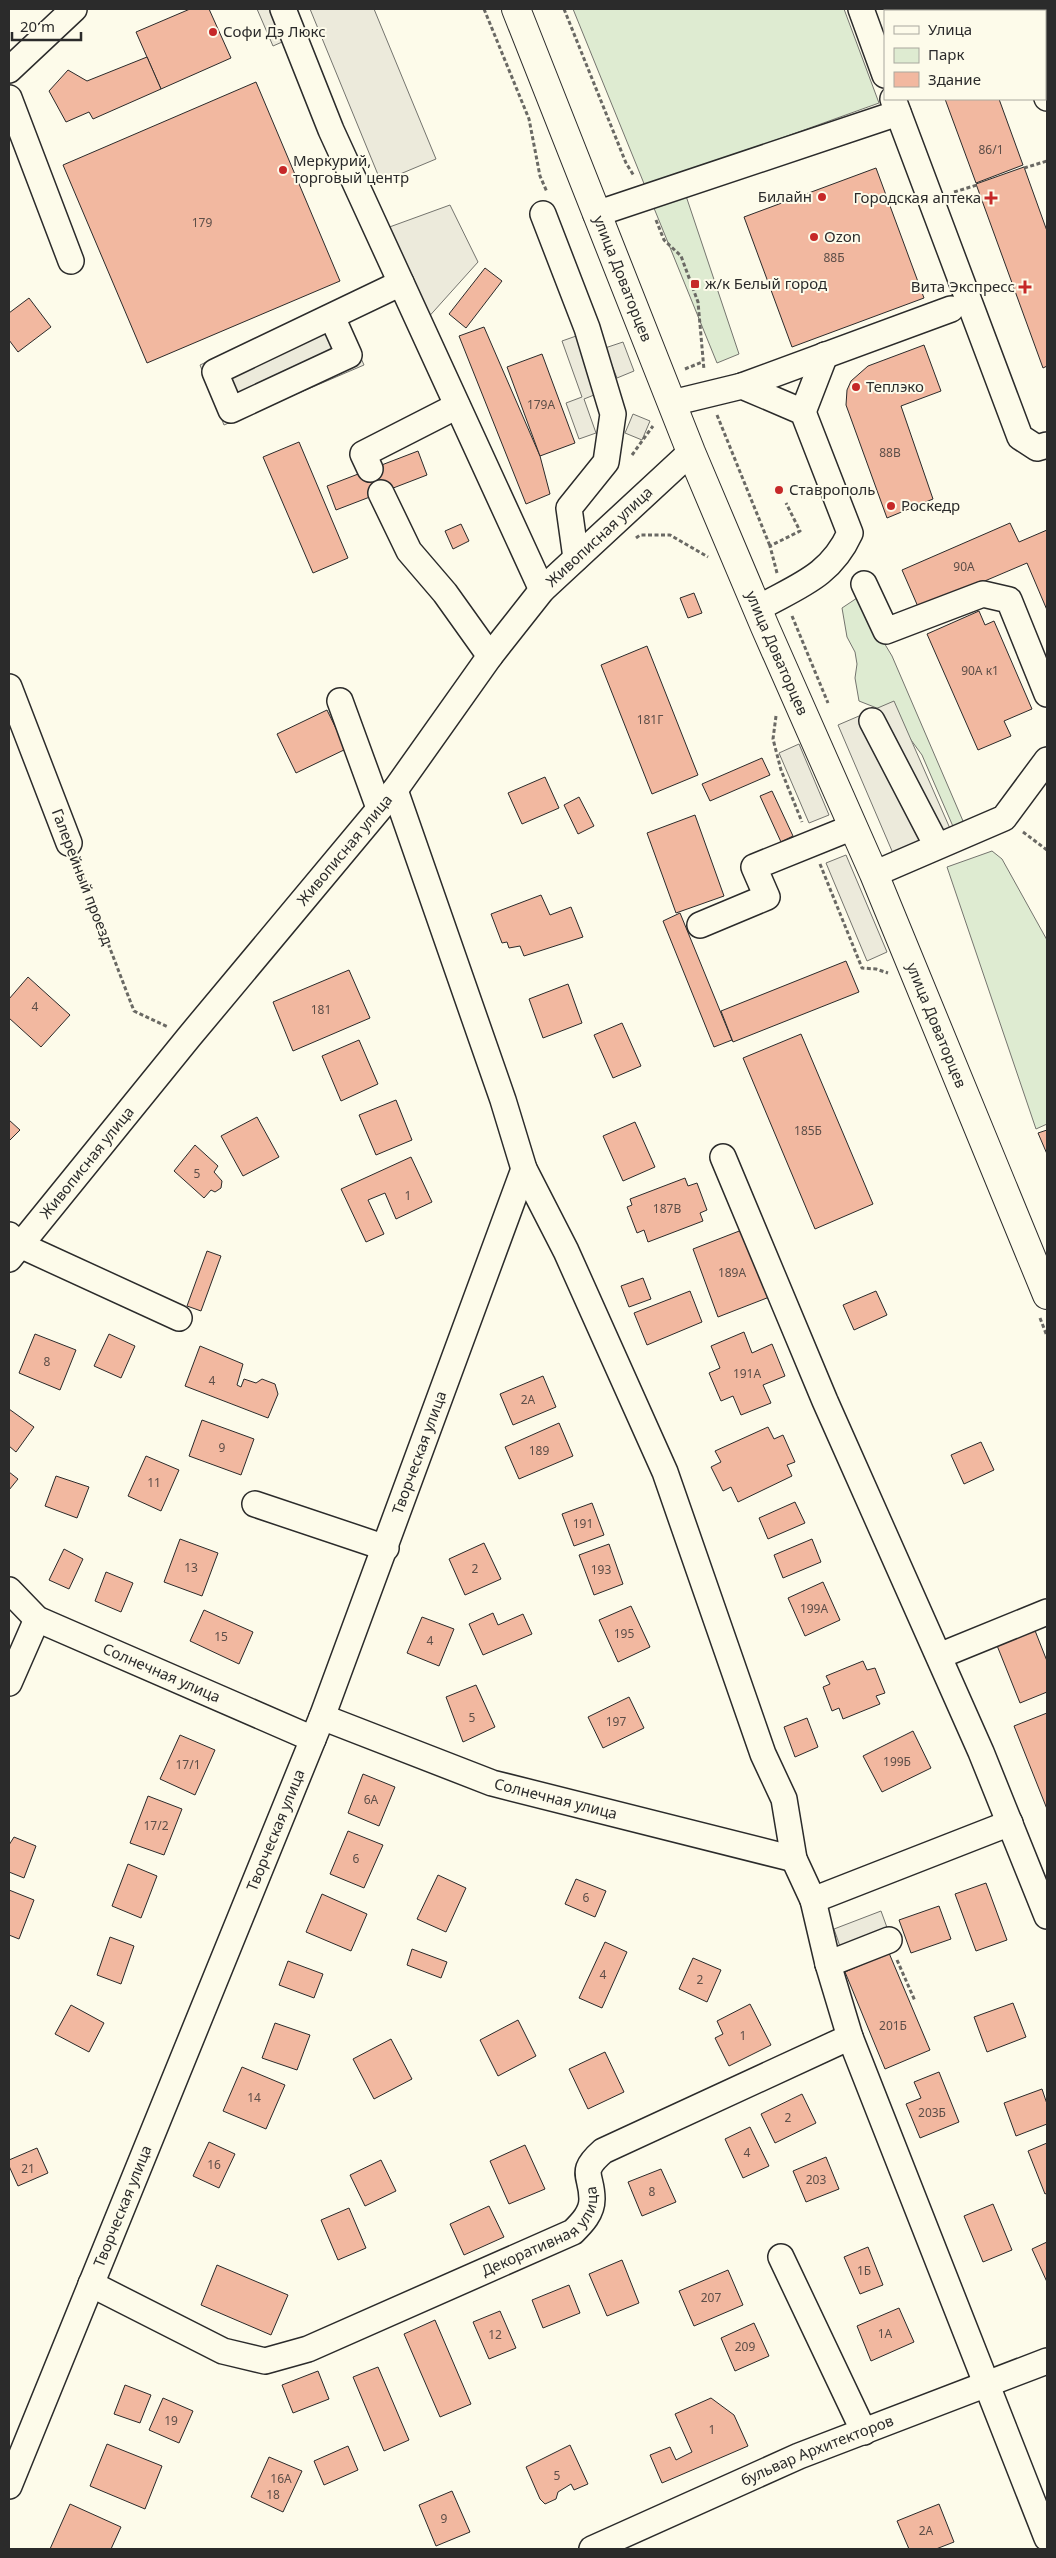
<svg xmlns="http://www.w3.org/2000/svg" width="1056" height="2558" font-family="'Noto Sans',sans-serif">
<rect width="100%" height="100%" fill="#fdfbea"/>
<g fill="#deebd1" stroke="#74746e">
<polygon points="573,9 844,9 879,103 679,175 739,354 717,363"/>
<polygon points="857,598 892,656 966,828 955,831 922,755 892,714 859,701 855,678 857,664 855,652 847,637 842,608"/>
<polygon points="992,851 1002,859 1047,940 1047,1124 1036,1129 947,867"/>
</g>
<g fill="#eceadb" stroke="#74746e">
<polygon points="257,9 276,9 289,39 273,46"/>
<polygon points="310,9 374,9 436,159 381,182"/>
<polygon points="450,205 478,262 425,321 384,229"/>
<polygon points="336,302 364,365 224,425 200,365"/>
<polygon points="579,335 599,393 584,399 596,433 579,439 566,403 582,397 562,341"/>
<polygon points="623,342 634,371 617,378 605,348"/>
<polygon points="633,414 650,421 642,440 625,433"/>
<polygon points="894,701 952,833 895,858 838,725"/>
<polygon points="799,744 829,815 809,823 779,753"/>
<polygon points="846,855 887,952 867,961 826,863"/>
<polygon points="881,1911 893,1944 845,1961 834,1929"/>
</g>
<g fill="#f2b8a0" stroke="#2b2b2b">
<polygon points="190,9 209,9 231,58 161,89 136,32"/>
<polygon points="934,9 1047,9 1047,36 1045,37 1045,11 927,11"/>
<polygon points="147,57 161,89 93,119 89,112 66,122 49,91 68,70 87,81"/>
<polygon points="256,82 340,281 147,363 63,165"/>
<polygon points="945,99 999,99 1023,165 976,183"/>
<polygon points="1024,167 1047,231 1047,366 1043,368 976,184"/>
<polygon points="876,168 924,298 792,347 744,217"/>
<polygon points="485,268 502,281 466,328 449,314"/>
<polygon points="29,298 51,327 18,352 9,340 9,313"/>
<polygon points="484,327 540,456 550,494 526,504 459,336"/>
<polygon points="924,345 941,391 901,406 933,499 887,518 846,405 847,390 851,381 868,366"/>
<polygon points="542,354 575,443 540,456 507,367"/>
<polygon points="299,442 348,558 313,573 263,457"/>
<polygon points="418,451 427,475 336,510 327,486"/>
<polygon points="1010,523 1019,542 1047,530 1047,610 1027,563 919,609 902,570"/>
<polygon points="461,524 469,541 453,549 445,531"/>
<polygon points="694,593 702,613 688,618 680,598"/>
<polygon points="979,611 985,625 994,621 1032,709 1004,721 1011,736 978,750 927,634"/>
<polygon points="647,646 698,775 652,794 601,665"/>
<polygon points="327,710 346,749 296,773 277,734"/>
<polygon points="762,758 770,775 710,801 702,784"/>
<polygon points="545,777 559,808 522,824 508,793"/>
<polygon points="772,791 793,836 781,842 760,796"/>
<polygon points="579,797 594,826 578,834 564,805"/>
<polygon points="695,815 724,896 676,913 647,833"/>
<polygon points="541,895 550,915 571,907 583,937 524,956 520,946 509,948 507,942 502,943 491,914"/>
<polygon points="680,913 732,1040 714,1047 663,921"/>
<polygon points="846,961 859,992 733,1042 721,1011"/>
<polygon points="349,970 370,1018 293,1051 273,1002"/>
<polygon points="28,977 70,1015 41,1047 9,1018 9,999"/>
<polygon points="568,984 582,1023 543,1038 529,999"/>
<polygon points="622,1023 641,1066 613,1078 594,1035"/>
<polygon points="801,1034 873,1204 815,1229 743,1058"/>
<polygon points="359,1040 378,1084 341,1101 322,1056"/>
<polygon points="396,1100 412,1140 376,1155 359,1115"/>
<polygon points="257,1117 279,1157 243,1176 221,1136"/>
<polygon points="9,1120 20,1130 9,1141"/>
<polygon points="635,1122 655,1167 623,1181 603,1136"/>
<polygon points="1047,1130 1047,1154 1038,1133"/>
<polygon points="195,1145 218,1166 214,1172 222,1181 221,1188 215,1192 211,1190 204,1198 174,1171"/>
<polygon points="411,1157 432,1202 396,1219 385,1193 368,1200 384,1234 366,1242 341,1189"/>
<polygon points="685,1178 688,1186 697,1183 707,1210 700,1213 703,1221 648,1242 644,1230 637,1233 627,1207 632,1205 630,1199"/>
<polygon points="747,1228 772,1296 718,1317 693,1249"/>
<polygon points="207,1251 221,1256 201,1311 187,1306"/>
<polygon points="643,1278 651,1299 629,1307 621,1286"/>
<polygon points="690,1291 702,1322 647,1345 634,1313"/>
<polygon points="876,1291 887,1315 854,1330 843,1305"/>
<polygon points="744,1332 752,1353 772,1344 785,1376 763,1385 771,1403 741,1415 733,1396 721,1401 709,1373 720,1368 711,1346"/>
<polygon points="35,1334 76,1350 60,1390 19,1373"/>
<polygon points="109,1334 135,1346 121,1378 94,1366"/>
<polygon points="200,1346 243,1364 237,1385 241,1387 244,1379 256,1383 262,1379 275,1384 278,1394 268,1418 185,1386"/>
<polygon points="543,1376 556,1407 513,1425 500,1394"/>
<polygon points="9,1409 34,1427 16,1452 9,1446"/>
<polygon points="202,1420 254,1439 241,1475 189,1456"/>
<polygon points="559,1423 573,1456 519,1479 505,1447"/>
<polygon points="768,1427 774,1439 783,1435 795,1462 787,1465 792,1476 738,1502 731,1487 723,1491 711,1467 721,1462 715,1451"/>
<polygon points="981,1442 994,1470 964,1484 951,1455"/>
<polygon points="146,1456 179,1470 161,1511 128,1496"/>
<polygon points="9,1472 18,1479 9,1490"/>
<polygon points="56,1476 89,1487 77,1518 45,1506"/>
<polygon points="795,1502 805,1523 768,1539 759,1518"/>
<polygon points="592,1503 604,1535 574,1546 562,1514"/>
<polygon points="180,1539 218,1553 202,1596 164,1582"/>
<polygon points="812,1539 821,1562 783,1578 774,1555"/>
<polygon points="484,1543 501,1579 465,1595 449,1559"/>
<polygon points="609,1544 623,1584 594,1595 579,1555"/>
<polygon points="64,1549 83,1559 69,1589 49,1580"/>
<polygon points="106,1572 133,1583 121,1612 95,1601"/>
<polygon points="823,1582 840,1620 805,1636 788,1598"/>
<polygon points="631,1606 650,1647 618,1662 599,1620"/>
<polygon points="204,1610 253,1632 239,1664 190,1641"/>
<polygon points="493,1613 498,1625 523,1614 532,1634 483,1655 469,1624"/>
<polygon points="422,1617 454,1629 439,1666 407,1653"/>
<polygon points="1034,1628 1047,1661 1047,1692 1020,1703 996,1643"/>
<polygon points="863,1661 867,1670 875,1668 885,1693 876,1696 880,1704 843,1719 839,1708 832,1711 823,1687 830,1684 826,1676"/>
<polygon points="476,1685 495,1727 463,1742 446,1697"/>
<polygon points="629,1697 644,1728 603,1748 588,1717"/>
<polygon points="1047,1713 1047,1809 1014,1726"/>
<polygon points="807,1718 818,1747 795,1757 784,1727"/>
<polygon points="913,1731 931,1768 882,1792 863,1756"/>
<polygon points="180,1735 215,1750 195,1795 160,1779"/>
<polygon points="363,1774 395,1787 379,1826 348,1813"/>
<polygon points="148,1796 182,1809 164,1855 130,1843"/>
<polygon points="348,1831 383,1845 364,1888 330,1874"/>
<polygon points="14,1837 36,1846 24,1878 9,1872 9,1845"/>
<polygon points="128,1864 157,1876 141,1918 112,1906"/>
<polygon points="438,1875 466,1888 446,1932 417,1919"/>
<polygon points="576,1879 606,1891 595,1917 565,1904"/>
<polygon points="986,1883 1007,1940 976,1951 955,1894"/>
<polygon points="9,1890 34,1900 19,1939 9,1935"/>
<polygon points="322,1894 367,1914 351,1951 306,1932"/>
<polygon points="939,1906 951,1939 911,1953 899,1920"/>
<polygon points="110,1937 134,1946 121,1984 97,1975"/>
<polygon points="605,1942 627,1952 602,2008 579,1998"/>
<polygon points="412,1949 447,1962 441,1978 407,1965"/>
<polygon points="889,1953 930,2050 885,2069 845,1972"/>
<polygon points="693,1958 721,1970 707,2002 679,1989"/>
<polygon points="288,1961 323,1974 314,1998 279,1985"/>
<polygon points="1013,2003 1026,2037 987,2052 974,2017"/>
<polygon points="750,2004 771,2045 729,2066 715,2038 723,2034 717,2021"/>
<polygon points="71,2005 104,2023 89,2052 55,2034"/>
<polygon points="518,2020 536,2056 498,2076 480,2040"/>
<polygon points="275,2023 310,2035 297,2070 262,2058"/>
<polygon points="391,2039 412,2079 374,2099 353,2059"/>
<polygon points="605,2052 624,2092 588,2109 569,2069"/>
<polygon points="242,2067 285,2085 266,2129 223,2111"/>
<polygon points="939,2072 959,2122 920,2138 906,2104 921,2098 914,2082"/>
<polygon points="1042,2089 1047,2104 1047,2124 1016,2136 1004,2103"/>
<polygon points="802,2094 816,2123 775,2143 761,2114"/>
<polygon points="750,2127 769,2166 743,2178 725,2139"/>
<polygon points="209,2142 235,2154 219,2188 193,2176"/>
<polygon points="1047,2143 1047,2193 1045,2194 1028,2151"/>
<polygon points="525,2145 545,2189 509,2204 490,2161"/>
<polygon points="37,2148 48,2173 18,2186 9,2166 9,2160"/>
<polygon points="826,2157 839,2189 806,2202 793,2171"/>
<polygon points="381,2160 396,2191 365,2206 350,2175"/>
<polygon points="661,2169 676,2202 642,2216 628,2182"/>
<polygon points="993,2204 1012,2250 983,2262 964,2216"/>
<polygon points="489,2206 504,2237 464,2255 450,2224"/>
<polygon points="349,2208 366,2248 338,2260 321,2220"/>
<polygon points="1047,2242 1047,2282 1032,2249"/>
<polygon points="868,2247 883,2285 860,2294 844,2257"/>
<polygon points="622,2260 639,2303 607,2316 589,2274"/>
<polygon points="217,2265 288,2295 271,2335 201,2305"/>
<polygon points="728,2270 743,2305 694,2326 679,2291"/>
<polygon points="569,2285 580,2313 543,2328 532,2300"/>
<polygon points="899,2308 914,2342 871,2361 857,2326"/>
<polygon points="500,2311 516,2348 489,2359 473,2322"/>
<polygon points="435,2320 471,2404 440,2417 404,2334"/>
<polygon points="754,2323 769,2356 735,2371 721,2338"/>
<polygon points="378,2367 409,2440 384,2451 353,2377"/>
<polygon points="318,2371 329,2399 293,2413 282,2385"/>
<polygon points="125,2385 151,2395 140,2423 114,2414"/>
<polygon points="163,2398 193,2411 179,2443 149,2430"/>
<polygon points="711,2398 734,2415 748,2446 662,2483 650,2455 670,2447 676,2460 692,2452 675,2414"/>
<polygon points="107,2444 162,2466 145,2509 90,2486"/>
<polygon points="570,2445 588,2484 574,2490 571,2484 558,2492 556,2499 545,2504 540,2499 526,2467"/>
<polygon points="348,2446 358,2470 324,2485 314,2461"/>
<polygon points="269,2457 302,2471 283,2512 251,2497"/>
<polygon points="452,2491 470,2532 436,2546 419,2505"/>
<polygon points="70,2504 121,2527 111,2549 50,2549"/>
<polygon points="939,2504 954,2542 936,2549 909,2549 897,2521"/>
</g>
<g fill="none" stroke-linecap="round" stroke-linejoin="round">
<defs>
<g id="minor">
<polyline points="283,9 331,130 542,590"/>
<polyline points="861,9 885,75"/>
<polyline points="9,70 74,9"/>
<polyline points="1045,91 1047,98"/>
<polyline points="9,98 71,261"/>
<polyline points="893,99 1020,437 1037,448 1047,445"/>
<polyline points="543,214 587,328 613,414 606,462 569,508 576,558"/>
<polyline points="596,214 898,113"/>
<polyline points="332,317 349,355 231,410 215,372 401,283"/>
<polyline points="742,386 951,309"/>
<path d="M672,403l70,-17 61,26 47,121c-20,44 -53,53 -93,76"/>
<polyline points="803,412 825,355"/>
<polyline points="370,469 363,454 457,406"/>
<polyline points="381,493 409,551 445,593 490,656"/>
<polyline points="864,584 886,631 983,594 1009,600 1047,694"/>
<polyline points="9,687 69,843"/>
<polyline points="340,701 379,808"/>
<polyline points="872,721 937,846"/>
<polyline points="395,790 503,1100 524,1169 566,1251 665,1472 763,1754 784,1799 794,1859 813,1900 1010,1823"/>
<polyline points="874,874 1004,818 1047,760"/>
<polyline points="700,925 767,897 754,867 853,827"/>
<polyline points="723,1157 825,1401 981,1752 1047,1916"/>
<polyline points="9,1235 20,1245 179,1318"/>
<path id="s1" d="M9,1259l180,-222 206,-247 95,-134 52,-66 149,-138"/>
<polyline points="255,1504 386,1548"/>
<path id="s2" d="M9,1590l28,29 276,120"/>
<polyline points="939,1656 1047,1612"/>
<polyline points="9,1683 37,1619"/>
<path id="s3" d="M322,1717l170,66 302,76"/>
<polyline points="828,1964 889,1940"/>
<polyline points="850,2037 1047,2538"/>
<polyline points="781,2257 864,2432"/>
<path id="s4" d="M91,2284l132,67 42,10 43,-12 265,-117c9,-9 19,-19 19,-33 0,-25 -14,-26 11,-48l247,-114 -22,-73 -15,-64"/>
<path id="s5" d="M9,2486l313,-769 202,-548"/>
<path id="s6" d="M592,2549l207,-93 248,-95"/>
</g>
<g id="major">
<path id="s7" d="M516,9l175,443 74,175 109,247 173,421"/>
</g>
</defs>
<use href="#minor" stroke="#2b2b2b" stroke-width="28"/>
<use href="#major" stroke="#2b2b2b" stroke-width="30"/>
<g stroke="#6a6964" stroke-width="3" stroke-dasharray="4 2.5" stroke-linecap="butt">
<polyline points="484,9 529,119 540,176 547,192"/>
<polyline points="564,9 626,163 634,176"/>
<polyline points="1024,168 1047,161"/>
<polyline points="954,192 977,185"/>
<polyline points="656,220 664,240 681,256 698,302 704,370"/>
<polyline points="685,369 702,362"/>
<polyline points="717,415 770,546"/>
<polyline points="632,455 653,426"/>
<polyline points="636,538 640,535 670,535 708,557"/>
<polyline points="777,573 770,546 800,531 786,503"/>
<polyline points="792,616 828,703"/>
<polyline points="776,716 773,739 781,770 802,822"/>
<polyline points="1023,832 1047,850"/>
<polyline points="820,864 862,968 876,969 888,973"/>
<polyline points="78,865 134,1011 168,1027"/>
<polyline points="1040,1318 1047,1336"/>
<polyline points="897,1960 915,2001"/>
</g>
<use href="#minor" stroke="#fdfbea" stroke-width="25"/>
<use href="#major" stroke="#fdfbea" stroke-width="28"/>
</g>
<g fill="#c62828" stroke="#fdfbea" stroke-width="2">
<circle cx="213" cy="32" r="5"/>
<circle cx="283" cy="170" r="5"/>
<circle cx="822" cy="197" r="5"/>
<path d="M988.5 190.5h5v5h5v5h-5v5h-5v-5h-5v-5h5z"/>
<circle cx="814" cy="237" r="5"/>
<rect x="690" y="279" width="10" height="10" rx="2.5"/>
<path d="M1022.5 279.5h5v5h5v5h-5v5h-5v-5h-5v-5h5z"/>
<circle cx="856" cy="387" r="5"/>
<circle cx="779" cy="490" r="5"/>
<circle cx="891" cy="506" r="5"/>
</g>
<g text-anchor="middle" stroke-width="4" stroke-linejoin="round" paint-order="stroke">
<g font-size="12" fill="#5d4e48">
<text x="991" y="154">86/1</text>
<text x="202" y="227">179</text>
<text x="834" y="262">88Б</text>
<text x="541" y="409">179А</text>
<text x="890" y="457">88В</text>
<text x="964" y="571">90А</text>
<text x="980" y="675">90А к1</text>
<text x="650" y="724">181Г</text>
<text x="35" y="1011">4</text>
<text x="321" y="1014">181</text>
<text x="808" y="1135">185Б</text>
<text x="197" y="1178">5</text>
<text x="408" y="1200">1</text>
<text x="667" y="1213">187В</text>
<text x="732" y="1277">189А</text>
<text x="47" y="1366">8</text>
<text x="747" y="1378">191А</text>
<text x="212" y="1385">4</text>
<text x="528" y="1404">2А</text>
<text x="222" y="1452">9</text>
<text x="539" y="1455">189</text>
<text x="154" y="1487">11</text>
<text x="583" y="1528">191</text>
<text x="191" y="1572">13</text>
<text x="475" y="1573">2</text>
<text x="601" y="1574">193</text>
<text x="814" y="1613">199А</text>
<text x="624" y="1638">195</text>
<text x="221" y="1641">15</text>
<text x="430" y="1645">4</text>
<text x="472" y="1722">5</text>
<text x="616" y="1726">197</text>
<text x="897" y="1766">199Б</text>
<text x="188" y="1769">17/1</text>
<text x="371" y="1804">6А</text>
<text x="156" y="1830">17/2</text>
<text x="356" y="1863">6</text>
<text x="586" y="1902">6</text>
<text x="603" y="1979">4</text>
<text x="700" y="1984">2</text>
<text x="893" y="2030">201Б</text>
<text x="743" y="2040">1</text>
<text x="254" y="2102">14</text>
<text x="932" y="2117">203Б</text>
<text x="788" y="2122">2</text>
<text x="747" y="2157">4</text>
<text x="214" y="2169">16</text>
<text x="28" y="2173">21</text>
<text x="816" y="2184">203</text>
<text x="652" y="2196">8</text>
<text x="864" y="2275">1Б</text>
<text x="711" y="2302">207</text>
<text x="885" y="2338">1А</text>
<text x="495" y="2339">12</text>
<text x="745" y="2351">209</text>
<text x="171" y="2425">19</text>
<text x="712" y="2434">1</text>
<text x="557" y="2480">5</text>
<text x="281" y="2483">16А</text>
<text x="273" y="2499">18</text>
<text x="444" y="2523">9</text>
<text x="926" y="2535">2А</text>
</g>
<g font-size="15" fill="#2b2b2b" stroke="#fdfbea" text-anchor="start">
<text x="223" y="37">Софи Дэ Люкс</text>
<text x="293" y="166">Меркурий,<tspan x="293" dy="17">торговый центр</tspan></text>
<text x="812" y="202" text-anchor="end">Билайн</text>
<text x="981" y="203" text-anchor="end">Городская аптека</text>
<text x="824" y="242">Ozon</text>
<text x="705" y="289">ж/к Белый город</text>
<text x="1015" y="292" text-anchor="end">Вита Экспресс</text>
<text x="866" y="392">Теплэко</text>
<text x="789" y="495">Ставрополь</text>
<text x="901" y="511">Роскедр</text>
</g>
<g font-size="15" fill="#2b2b2b" stroke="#fdfbea">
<text dy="5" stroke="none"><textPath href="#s7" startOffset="290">улица Доваторцев</textPath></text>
<text dy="5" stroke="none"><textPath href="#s1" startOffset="934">Живописная улица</textPath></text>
<text dy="5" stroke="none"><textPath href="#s7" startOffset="695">улица Доваторцев</textPath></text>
<text dy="5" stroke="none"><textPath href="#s1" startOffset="529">Живописная улица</textPath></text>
<text transform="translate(82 877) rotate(69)" y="5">Галерейный проезд</text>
<text dy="5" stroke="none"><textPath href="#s7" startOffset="1100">улица Доваторцев</textPath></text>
<text dy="5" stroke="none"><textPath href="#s1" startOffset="124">Живописная улица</textPath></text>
<text dy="5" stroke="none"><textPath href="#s5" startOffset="1112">Творческая улица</textPath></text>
<text dy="5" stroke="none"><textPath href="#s2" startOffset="176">Солнечная улица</textPath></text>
<text dy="5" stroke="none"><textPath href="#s3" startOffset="248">Солнечная улица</textPath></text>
<text dy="5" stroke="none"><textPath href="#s5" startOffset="708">Творческая улица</textPath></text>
<text dy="5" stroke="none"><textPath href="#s5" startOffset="302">Творческая улица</textPath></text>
<text dy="5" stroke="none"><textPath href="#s4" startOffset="502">Декоративная улица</textPath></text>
<text dy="5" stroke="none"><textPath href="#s6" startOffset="246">бульвар Архитекторов</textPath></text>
</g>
</g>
<rect width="1056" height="2558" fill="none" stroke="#2b2b2b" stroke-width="20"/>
<rect x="884" y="10" width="162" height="90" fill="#fdfbea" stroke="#a9a89e"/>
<rect x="894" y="26" width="25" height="8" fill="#fdfbea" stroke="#a9a89e"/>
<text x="928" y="35" font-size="15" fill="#2b2b2b">Улица</text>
<rect x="894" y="48" width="25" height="15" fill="#deebd1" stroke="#a9a89e"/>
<text x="928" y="60" font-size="15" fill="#2b2b2b">Парк</text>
<rect x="894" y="72" width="25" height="15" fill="#f2b8a0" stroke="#a9a89e"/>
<text x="928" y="85" font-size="15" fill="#2b2b2b">Здание</text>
<path d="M12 32v8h69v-8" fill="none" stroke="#2b2b2b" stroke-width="2.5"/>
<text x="20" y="32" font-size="15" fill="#2b2b2b" stroke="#fdfbea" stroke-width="4" paint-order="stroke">20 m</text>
</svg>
